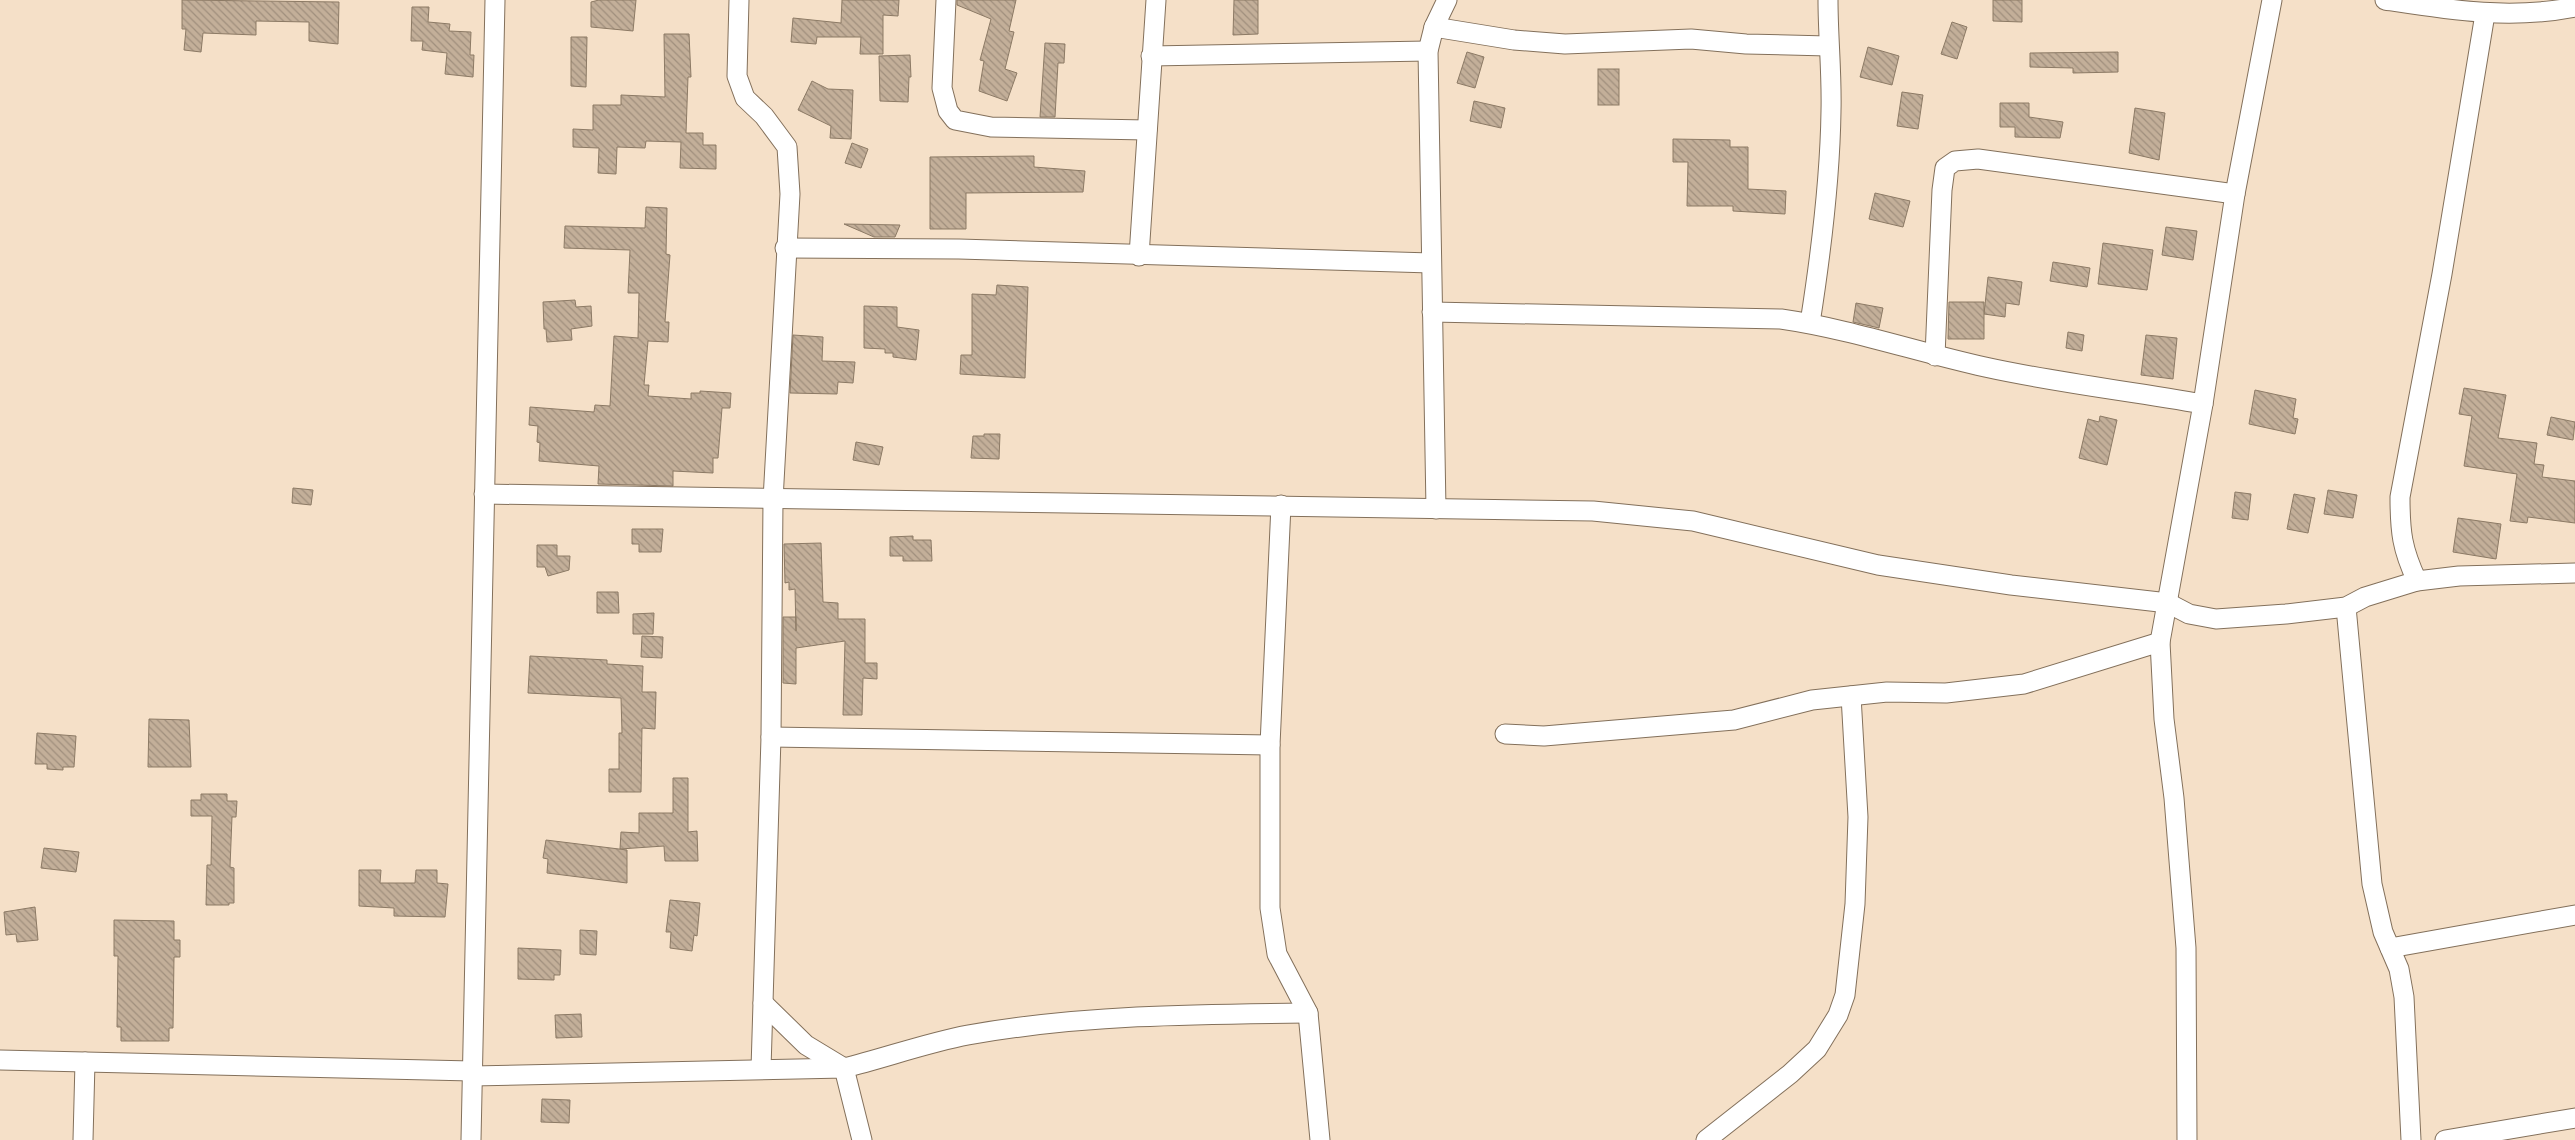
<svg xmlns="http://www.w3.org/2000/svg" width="2575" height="1140" font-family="Jost,sans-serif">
<defs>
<pattern id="building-back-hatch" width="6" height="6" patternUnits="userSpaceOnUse" patternTransform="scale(1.25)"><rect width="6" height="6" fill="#c3af99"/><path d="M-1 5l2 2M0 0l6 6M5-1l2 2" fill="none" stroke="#a08f7d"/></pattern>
</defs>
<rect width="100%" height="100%" fill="#f5e0c8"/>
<g fill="url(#building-back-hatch)" stroke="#8c7a65">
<polygon points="182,0 339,2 338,44 309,41 309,22 256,21 256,35 203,33 201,52 184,50 186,29 182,29"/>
<polygon points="599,0 636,0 633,31 591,27 591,2"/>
<polygon points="842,0 899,0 898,16 883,15 883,54 860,54 861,37 817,37 816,44 791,42 793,18 841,23"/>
<polygon points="957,0 1016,0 1009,31 1014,32 1005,69 1017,73 1007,101 979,91 984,61 980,60 991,19 957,5"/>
<polygon points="1234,0 1258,0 1258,34 1233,35"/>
<polygon points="1993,0 2022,0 2022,22 1993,21"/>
<polygon points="412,7 429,7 428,22 450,24 449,31 471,32 470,55 474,55 473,77 445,74 447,53 422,50 423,41 411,41"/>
<polygon points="1952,22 1967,27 1957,59 1941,54"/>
<polygon points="664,34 689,34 691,77 688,77 686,133 703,133 703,145 716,145 716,169 680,168 681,142 646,141 645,148 617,147 616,174 598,173 599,148 573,147 573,129 593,130 593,105 621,105 621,95 665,97"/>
<polygon points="571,37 587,37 586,87 571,86"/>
<polygon points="1045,43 1065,44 1064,63 1058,63 1055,117 1040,117"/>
<polygon points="1868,47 1899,56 1892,85 1860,77"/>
<polygon points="1467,52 1484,57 1475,88 1457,83"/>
<polygon points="2118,52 2118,72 2073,73 2073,68 2030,67 2030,53"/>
<polygon points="910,55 911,77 909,77 908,102 880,101 879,56"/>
<rect x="1598" y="69" width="21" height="36"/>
<polygon points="812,81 828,89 853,90 851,139 830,138 831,126 798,110"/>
<polygon points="1902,92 1923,95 1918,129 1897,126"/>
<polygon points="1474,101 1505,108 1501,128 1470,121"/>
<polygon points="2000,103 2029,103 2029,117 2063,122 2060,138 2015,137 2015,127 2000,127"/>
<polygon points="2135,108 2165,113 2159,160 2129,153"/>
<polygon points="1673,139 1730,140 1730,147 1748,147 1748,189 1786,191 1785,214 1733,211 1733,206 1687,206 1688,162 1673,162"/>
<polygon points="852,143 868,149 861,168 845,163"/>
<polygon points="1034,156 1034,167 1085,171 1083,192 966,193 966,229 930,229 930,157"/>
<polygon points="1875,193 1910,201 1903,227 1869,219"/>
<polygon points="646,207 667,208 666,254 670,255 665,322 669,322 668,342 648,341 644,385 649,385 648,396 691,399 691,393 700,393 700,391 731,393 730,408 722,408 718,458 713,458 713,473 673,471 673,486 598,484 599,466 539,461 540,443 537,442 538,426 529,425 530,407 594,412 595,405 610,406 614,336 638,338 639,293 628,293 630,250 564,248 565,226 645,228"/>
<polygon points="844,224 900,225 895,237 874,237"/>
<polygon points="2166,227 2197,231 2193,260 2162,255"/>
<polygon points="2103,243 2153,250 2147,290 2098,284"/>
<polygon points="2053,262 2090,268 2087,287 2050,281"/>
<polygon points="1988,277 2022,282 2019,305 2006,303 2005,317 1984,314"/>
<polygon points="997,285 1028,287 1025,378 960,374 961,355 972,355 972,294 996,295"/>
<polygon points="575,300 576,307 591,306 592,326 571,329 572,340 547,342 546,329 544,329 543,302"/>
<polygon points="1949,302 1984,302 1984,339 1948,339"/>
<polygon points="1856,303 1883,308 1879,328 1853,322"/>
<polygon points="864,306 897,307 897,327 919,330 916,360 893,357 893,353 885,353 885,349 864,348"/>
<polygon points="2068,332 2084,335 2082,351 2066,348"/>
<polygon points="793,335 823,337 822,361 855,362 853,383 838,382 837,394 790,393"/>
<polygon points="2146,335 2177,338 2173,379 2141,375"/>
<polygon points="2464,388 2506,395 2498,438 2537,443 2534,464 2544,465 2542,477 2575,481 2575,523 2528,517 2527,523 2510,521 2517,474 2464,466 2472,416 2459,414"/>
<polygon points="2255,390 2296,399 2293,418 2298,419 2295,434 2249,424"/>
<polygon points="2100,416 2117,420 2107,465 2079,458 2088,419 2099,422"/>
<polygon points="2551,417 2575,422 2573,440 2547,435"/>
<polygon points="984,434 1000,434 999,459 971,458 973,436 984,436"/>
<polygon points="856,442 883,447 879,465 853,460"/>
<polygon points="293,488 313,490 311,505 292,503"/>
<polygon points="2328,490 2357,495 2353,518 2324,514"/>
<polygon points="2235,492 2251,494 2248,520 2232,518"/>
<polygon points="2294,494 2315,498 2308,533 2287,529"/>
<polygon points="2458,518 2501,524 2496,559 2453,552"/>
<polygon points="632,529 663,529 661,552 639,552 639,544 632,544"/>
<polygon points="913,536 913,540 931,540 932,561 903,561 903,556 890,556 890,537"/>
<polygon points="821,543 823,602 838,603 838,619 865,619 865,663 877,663 877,679 863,678 862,715 843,715 845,641 796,648 796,684 783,683 783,617 796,617 796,631 795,589 789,590 789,582 785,583 784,544"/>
<polygon points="537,545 557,545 557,556 570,556 569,570 548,576 545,567 537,567"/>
<polygon points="597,592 618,592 619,613 597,613"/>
<polygon points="654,613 653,634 633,634 633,614"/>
<polygon points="642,636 663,637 662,658 641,657"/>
<polygon points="530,656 607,660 607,664 643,666 642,692 656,692 655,729 642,728 641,792 609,792 609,769 619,769 619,733 622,733 621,698 528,693"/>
<polygon points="149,719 189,720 191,767 148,767"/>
<polygon points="37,733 76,736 74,767 63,767 63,770 47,769 47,764 35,764"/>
<polygon points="673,778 688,778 688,832 697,831 698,861 665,861 664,846 620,849 621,832 639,833 639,813 673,813"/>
<polygon points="201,794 227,794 227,801 237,801 236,817 232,817 230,867 234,868 234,903 229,903 229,905 206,905 207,865 211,865 212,816 191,816 191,800 201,800"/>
<polygon points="546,840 627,850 627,883 547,873 548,859 543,858"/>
<polygon points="44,848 79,852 76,872 41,868"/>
<polygon points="359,870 381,870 380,883 415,883 416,870 437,870 437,883 448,884 445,917 394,916 394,908 359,906"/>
<polygon points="670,900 700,903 697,936 694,935 692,951 670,948 671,932 666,932"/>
<polygon points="35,907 38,940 17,942 16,934 6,935 4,912"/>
<polygon points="114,920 174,921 174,940 180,940 180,957 174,957 173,1028 169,1028 169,1041 121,1041 121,1027 117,1027 118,956 114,956"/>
<polygon points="580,930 597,931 596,955 580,954"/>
<polygon points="518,948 561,950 560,975 554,975 554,980 518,979"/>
<polygon points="581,1014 582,1037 556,1038 555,1015"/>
<polygon points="542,1099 570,1100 569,1123 541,1122"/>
</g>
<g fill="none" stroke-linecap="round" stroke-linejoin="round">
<defs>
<g id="minor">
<polyline points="739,0 737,76 745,98 764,116 787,147 790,194 773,500 771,737 761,1069"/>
<polyline points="946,0 942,88 948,111 955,120 991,127 1147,130"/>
<path d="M2385,0c65,10 125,20 190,7"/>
<polyline points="1434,27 1514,40 1565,44 1691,39 1746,44 1828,46"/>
<polyline points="1151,56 1428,51"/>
<polyline points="785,248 959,249 1431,263"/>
<polyline points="1139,256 1156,0"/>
<path d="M1432,312l349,7c69,10 136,33 204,48 72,16 146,24 218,37"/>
<path d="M1810,323c11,-70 20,-141 21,-212 1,-37 -3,-74 -3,-111"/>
<polyline points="1935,356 1942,190 1945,168 1955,161 1978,159 2235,194"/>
<polyline points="484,494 1593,511 1693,521 1878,565 2011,585 2168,603 2189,614 2216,619 2286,614 2346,607 2365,597 2417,581 2459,576 2575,573"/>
<polyline points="1281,505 1270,745 1270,908 1277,954 1308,1013 1320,1140"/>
<polyline points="1436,509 1428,51 1434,27 1447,0"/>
<path d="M2417,581c-15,-32 -17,-49 -17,-84l42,-223 43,-260"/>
<polyline points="2346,607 2372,884 2383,932 2399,969 2404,997 2411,1140"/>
<polyline points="1505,734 1544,736 1734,720 1812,700 1887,692 1946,693 2024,684 2160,642"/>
<polyline points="771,737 1270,745"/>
<polyline points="2390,948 2575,915"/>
<path d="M763,1003l43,42 38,23c41,-10 82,-25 124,-33 111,-20 227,-21 340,-22"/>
<polyline points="0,1060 472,1071"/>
<polyline points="472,1076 844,1068 862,1140"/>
<polyline points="83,1140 85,1062"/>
<polyline points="471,1140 495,0"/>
<polyline points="1706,1140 1790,1074 1817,1049 1838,1015 1845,995 1855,904 1858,817 1851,696"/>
<polyline points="2187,1140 2186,948 2174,798 2164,719 2160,642 2203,404 2235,194 2272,0"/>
<polyline points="2445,1140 2575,1118"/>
</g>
</defs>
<use href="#minor" stroke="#83705b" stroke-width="21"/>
<use href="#minor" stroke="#fff" stroke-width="19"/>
</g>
</svg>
